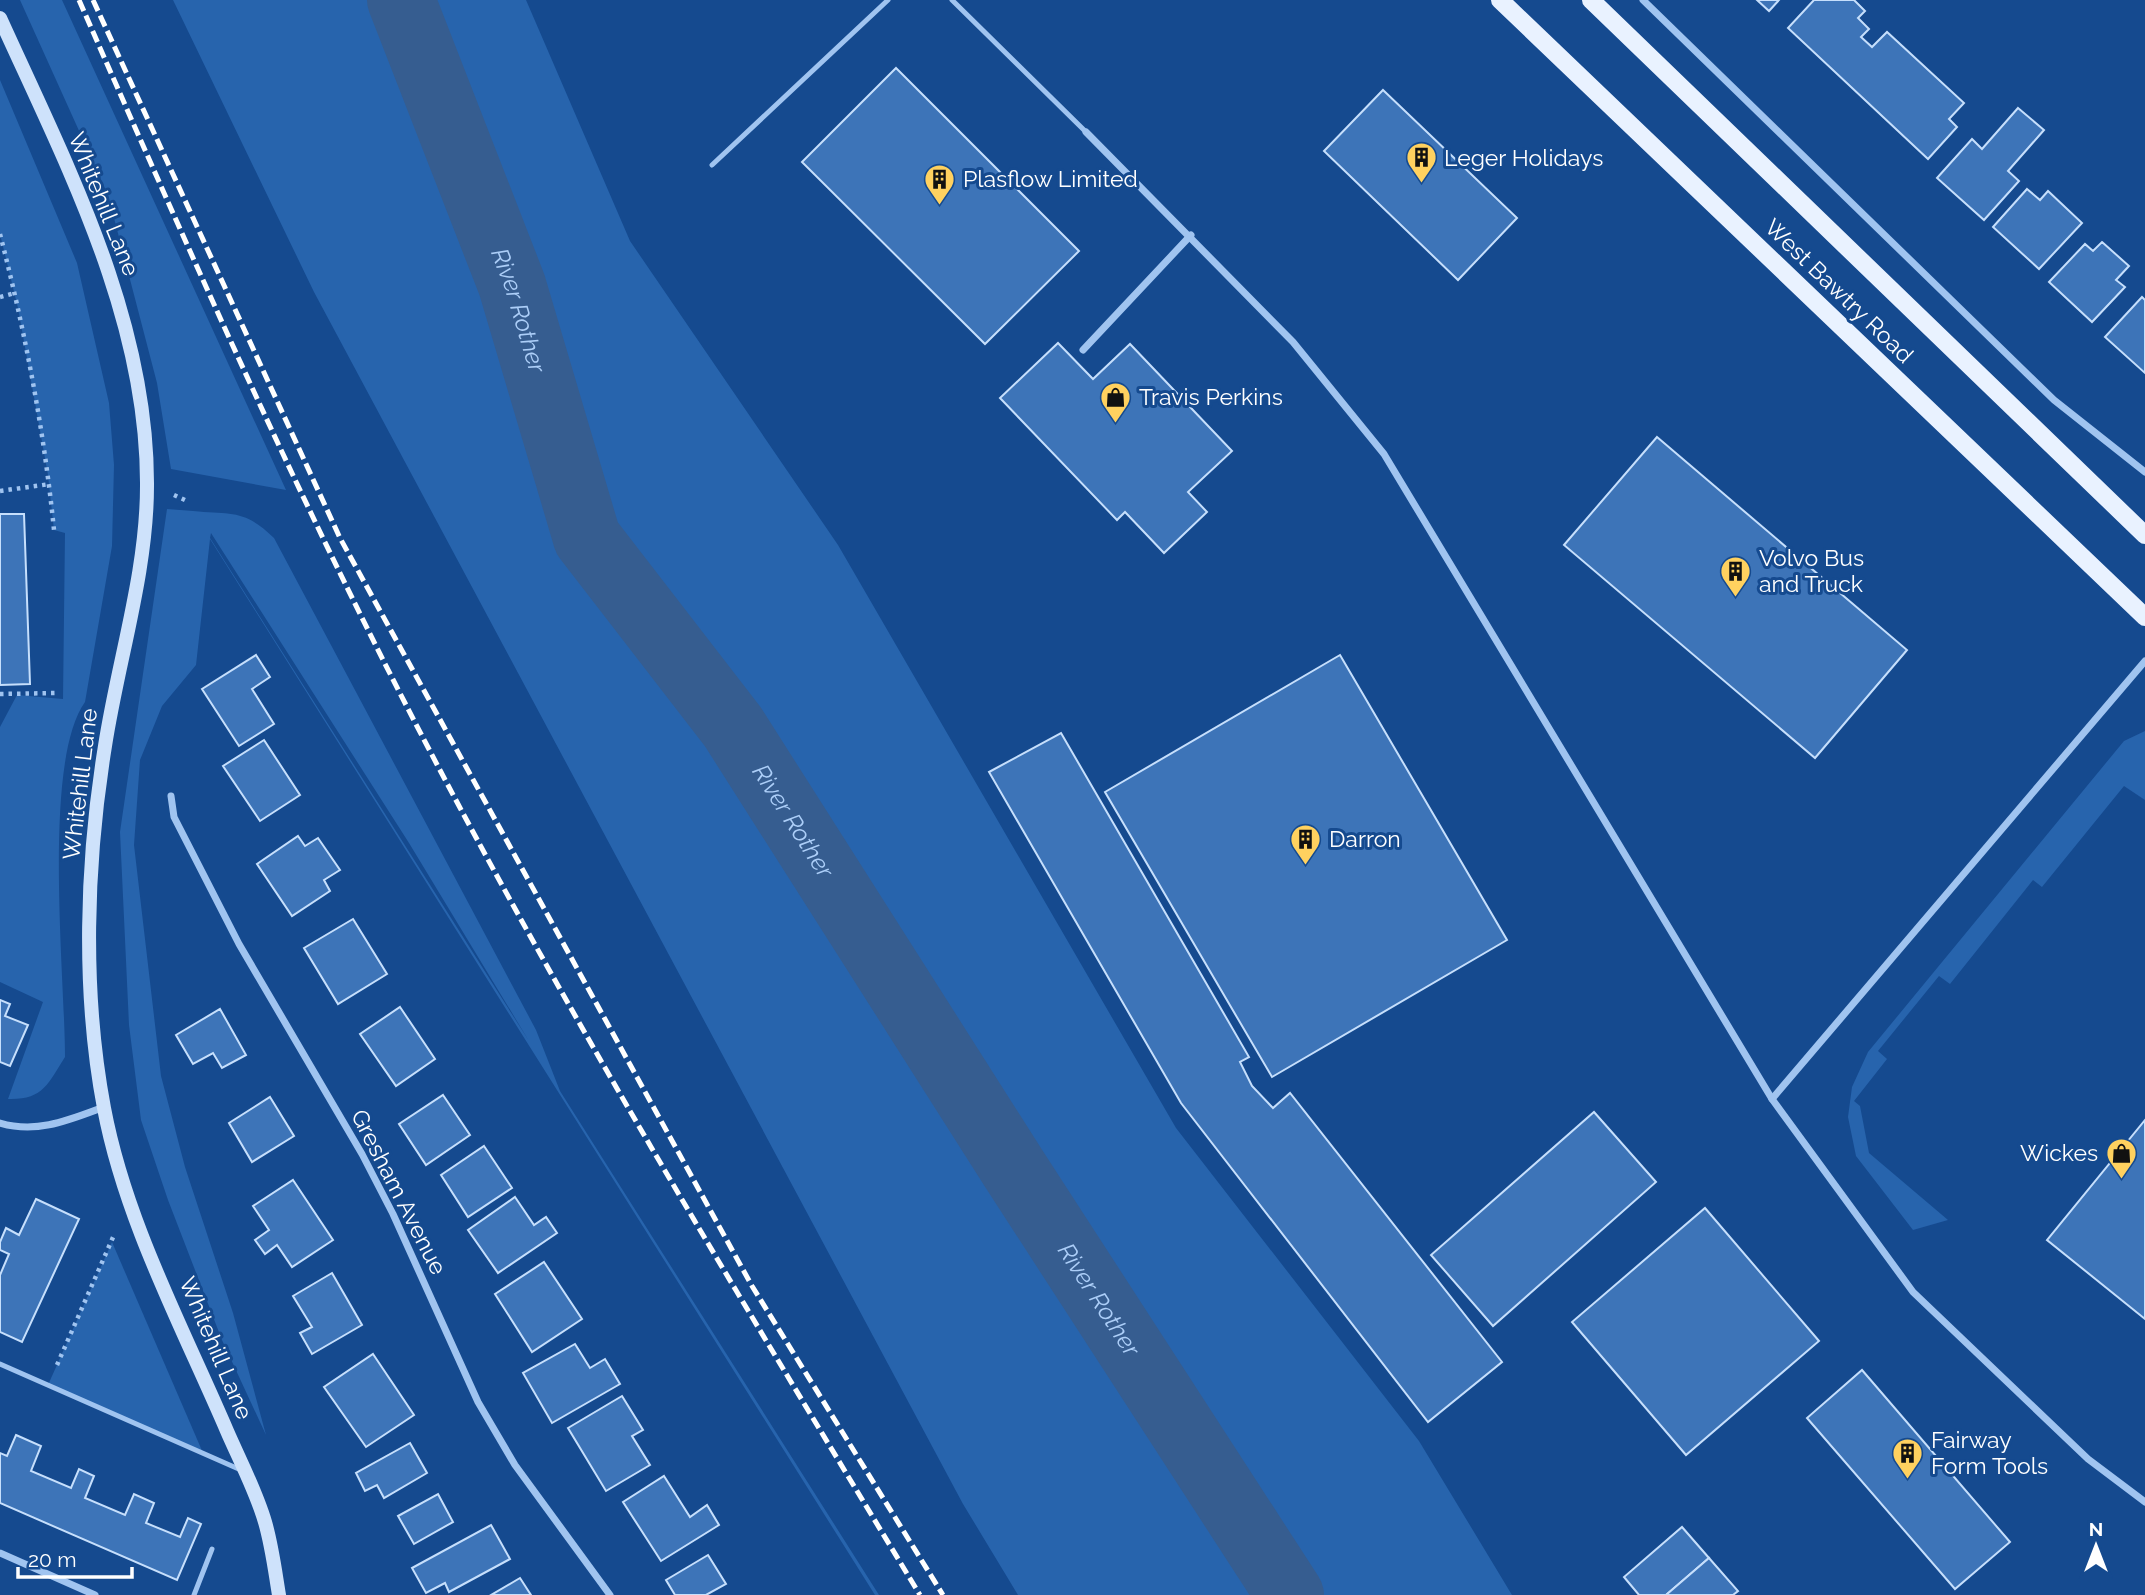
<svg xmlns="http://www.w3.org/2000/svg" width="2145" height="1595" font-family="Raleway,sans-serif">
<rect width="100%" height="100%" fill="#154a8f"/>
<g fill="#2764ad" fill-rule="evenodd">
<polygon points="20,0 62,0 286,490 171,469 157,383 108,195"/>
<polygon points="173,0 526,0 630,241 838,545 1176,1128 1419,1441 1512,1595 1018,1595 963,1504 314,292"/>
<path d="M0,80l77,183 32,140 5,62 -2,81 -27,156c-43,60 -20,274 -20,355 -17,27 -22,43 -57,42l35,-97 -43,-20v-255l17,-32 46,4 2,-166 -11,-3 -6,-55 -30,-167 -18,-74z"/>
<path d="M187,501l6,10c40,4 51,-2 81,27l262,492 24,61 319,504h-4l-665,-1056 -14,126 -34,41 -22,54 -6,85 27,231 24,91 48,146 33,122 -44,-95 -54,-140 -27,-80 -12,-95 -9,-193 47,-323 26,2zM211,533l198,310 120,198 -319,-503z"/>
<polygon points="2145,731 2145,800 2124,786 2042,887 2033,880 1950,984 1939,976 1878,1051 1887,1059 1854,1101 1860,1106 1869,1153 1948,1220 1913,1230 1856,1156 1848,1117 1852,1087 1868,1052 2124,741"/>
<polygon points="112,1242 203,1453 48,1385"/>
</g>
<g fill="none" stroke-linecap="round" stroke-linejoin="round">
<path stroke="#365d90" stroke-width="68" id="s1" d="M401,0l111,285 75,253 146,189 281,442 276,426"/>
</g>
<g fill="#3d74b8" stroke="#c6dffc" stroke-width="2">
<polygon points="1757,0 1779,0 1769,11"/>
<polygon points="1814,0 1854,0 1865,11 1858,18 1869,29 1861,37 1872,47 1887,32 1964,103 1949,119 1957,127 1928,159 1788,28"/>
<polygon points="896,68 1079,251 985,344 802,162"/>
<polygon points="1383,90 1517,218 1458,280 1324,151"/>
<polygon points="2018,108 2044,130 2008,171 2019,181 1984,220 1937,178 1972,139 1982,149"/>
<polygon points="2027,189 2040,200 2048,191 2082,223 2039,269 1993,227"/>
<polygon points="2102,242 2129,266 2116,280 2125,287 2092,322 2049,282 2085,244 2093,251"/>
<polygon points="2142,297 2145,300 2145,373 2105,337"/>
<polygon points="1058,343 1093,379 1130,344 1232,451 1188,492 1207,512 1164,553 1125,512 1117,520 1000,398"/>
<polygon points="1657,437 1907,650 1815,758 1564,545"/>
<polygon points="0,514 24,514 30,684 0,685"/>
<polygon points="256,655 270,677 252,689 274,724 239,746 202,689"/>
<polygon points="1340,655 1507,940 1272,1077 1105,792"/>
<polygon points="1061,733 1249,1057 1240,1062 1252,1086 1273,1108 1290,1093 1502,1362 1428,1422 1181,1103 989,772"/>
<polygon points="264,740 300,795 260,821 223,766"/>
<polygon points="298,836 305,846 318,838 340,870 324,880 330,891 292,916 257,864"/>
<polygon points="353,919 387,974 338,1004 304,948"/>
<polygon points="0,1000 10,1004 5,1016 28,1025 10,1066 0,1062"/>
<polygon points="400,1007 435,1059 396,1086 360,1034"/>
<polygon points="220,1009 246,1055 222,1068 213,1053 193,1064 176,1035"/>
<polygon points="443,1095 470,1135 426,1165 399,1124"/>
<polygon points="270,1097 294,1136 252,1162 229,1123"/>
<polygon points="1594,1112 1656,1182 1493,1326 1431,1255"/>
<polygon points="2145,1120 2145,1319 2047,1240"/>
<polygon points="484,1146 512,1188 468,1217 441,1175"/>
<polygon points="293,1180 333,1240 292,1267 277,1245 265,1254 255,1240 269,1230 253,1206"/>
<polygon points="515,1197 534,1225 546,1217 557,1233 498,1273 468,1230"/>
<polygon points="36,1199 79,1219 22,1342 0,1332 0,1275 9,1254 0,1250 0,1242 6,1228 19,1235"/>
<polygon points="1705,1208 1819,1341 1686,1455 1572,1322"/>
<polygon points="544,1262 582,1319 532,1352 495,1294"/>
<polygon points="332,1273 362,1325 312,1354 300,1333 312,1327 293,1296"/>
<polygon points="575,1344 590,1368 605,1359 620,1384 552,1423 523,1373"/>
<polygon points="373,1354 414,1415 366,1447 324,1387"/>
<polygon points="1862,1370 2010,1542 1955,1589 1807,1418"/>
<polygon points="622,1396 643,1430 632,1436 650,1465 606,1491 568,1428"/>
<polygon points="16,1435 41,1446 31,1471 71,1488 79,1469 94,1476 85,1498 125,1515 134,1494 154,1503 146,1523 180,1537 188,1518 201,1524 177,1580 0,1503 0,1453 7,1456"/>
<polygon points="410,1443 427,1473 384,1498 377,1485 365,1491 356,1473"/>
<polygon points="664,1476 690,1517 707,1505 719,1525 661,1561 623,1502"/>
<polygon points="438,1494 453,1522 414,1544 398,1516"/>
<polygon points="491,1525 510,1559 449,1592 445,1583 426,1593 412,1568"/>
<polygon points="1682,1527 1709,1558 1666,1595 1639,1595 1624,1577"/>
<polygon points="708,1555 726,1584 706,1595 675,1595 666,1580"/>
<polygon points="1709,1558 1738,1591 1733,1595 1666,1595"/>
<polygon points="520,1578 531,1595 491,1595"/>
</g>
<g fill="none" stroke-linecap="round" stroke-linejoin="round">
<g stroke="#a0c4f0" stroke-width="4.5" stroke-dasharray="3.5 5" stroke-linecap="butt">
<path d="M0,234c25,97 44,196 54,296"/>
<polyline points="0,297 15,293"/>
<polyline points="0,491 50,484"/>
<polyline points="174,495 187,501"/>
<polyline points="0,694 57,693"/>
<polyline points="57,1365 114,1235"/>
</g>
<g stroke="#a0c4f0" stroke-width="5">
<polyline points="952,0 1086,132"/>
<polyline points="712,165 888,0"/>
<polyline points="0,1364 241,1470"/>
<polyline points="194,1595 212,1549"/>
</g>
<g stroke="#a0c4f0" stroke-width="7">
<polyline points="1643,0 2054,400 2145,472"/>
<polyline points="1086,132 1293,342 1384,454 1772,1099 1913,1292 2088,1459 2145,1502"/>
<polyline points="1083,350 1191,235"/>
<polyline points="171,796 174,817 239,944 362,1154 393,1214 478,1402 515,1465 610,1595"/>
<polyline points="1772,1099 2145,661"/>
<path d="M0,1123c37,11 69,-3 104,-16"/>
<polyline points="0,1553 95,1595"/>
</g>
<path stroke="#cee2fb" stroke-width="14" d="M0,18c67,148 148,301 147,468 0,87 -29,175 -42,260 -19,117 -23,245 -1,362 21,112 78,218 123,323 13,30 29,60 38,91 7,24 10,49 14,73"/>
<g stroke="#e9f2ff" stroke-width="18">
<polyline points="1500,0 2145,617"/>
<polyline points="1591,0 2145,535"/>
</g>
<g stroke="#fff" stroke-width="5" stroke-dasharray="12 5" stroke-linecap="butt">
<path d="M79,0c114,260 229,521 362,772 148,280 315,552 479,823"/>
<polyline points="93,0 340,538 752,1286 943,1595"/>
</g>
</g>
<defs>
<symbol id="building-pin" viewBox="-11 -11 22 30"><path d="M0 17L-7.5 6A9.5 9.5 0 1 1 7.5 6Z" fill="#ffd15f" stroke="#154a8f"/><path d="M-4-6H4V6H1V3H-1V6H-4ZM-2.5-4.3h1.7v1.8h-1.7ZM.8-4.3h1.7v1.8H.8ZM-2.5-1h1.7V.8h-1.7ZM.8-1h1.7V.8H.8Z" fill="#111"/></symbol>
<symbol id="shop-pin" viewBox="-11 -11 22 30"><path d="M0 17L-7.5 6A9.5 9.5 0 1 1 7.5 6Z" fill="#ffd15f" stroke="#154a8f"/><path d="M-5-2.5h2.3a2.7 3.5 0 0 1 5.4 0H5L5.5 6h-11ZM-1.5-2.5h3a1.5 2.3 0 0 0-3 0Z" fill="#111"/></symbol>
</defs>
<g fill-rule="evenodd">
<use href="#building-pin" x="1404" y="140" width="35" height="47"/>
<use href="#building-pin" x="922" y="162" width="35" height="47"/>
<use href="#shop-pin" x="1098" y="380" width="35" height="47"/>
<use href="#building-pin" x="1718" y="554" width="35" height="47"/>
<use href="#building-pin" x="1288" y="822" width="35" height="47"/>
<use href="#shop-pin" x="2104" y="1136" width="35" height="47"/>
<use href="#building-pin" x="1890" y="1436" width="35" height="47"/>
</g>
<g text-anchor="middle" stroke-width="6" stroke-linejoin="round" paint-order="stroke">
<g font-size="23" fill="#fff" stroke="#154a8f" text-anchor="start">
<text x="1444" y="166">Leger Holidays</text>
<text x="963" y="187">Plasflow Limited</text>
<text x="1139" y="405">Travis Perkins</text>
<text x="1759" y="566">Volvo Bus<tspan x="1759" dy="26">and Truck</tspan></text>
<text x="1329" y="847">Darron</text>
<text x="2098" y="1161" text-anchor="end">Wickes</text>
<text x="1931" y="1448">Fairway<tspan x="1931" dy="26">Form Tools</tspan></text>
</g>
<g font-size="23" fill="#fff" stroke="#154a8f">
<text transform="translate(104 204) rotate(68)" y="8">Whitehill Lane</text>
<text transform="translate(1839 291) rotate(44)" y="8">West Bawtry Road</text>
<text transform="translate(80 784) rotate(-83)" y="8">Whitehill Lane</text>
<text transform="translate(399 1192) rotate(63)" y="8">Gresham Avenue</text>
<text transform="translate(216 1348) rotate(67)" y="8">Whitehill Lane</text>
</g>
<g font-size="24" font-style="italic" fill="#accef8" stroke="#154a8f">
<text dy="8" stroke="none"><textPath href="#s1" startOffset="332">River Rother</textPath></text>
<text dy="8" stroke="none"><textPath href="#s1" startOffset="920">River Rother</textPath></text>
<text dy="8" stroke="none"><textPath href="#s1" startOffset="1488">River Rother</textPath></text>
</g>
</g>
<g transform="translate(2096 1546)" stroke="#154a8f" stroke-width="5" paint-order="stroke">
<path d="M0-5L12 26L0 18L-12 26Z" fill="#ffffff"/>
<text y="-10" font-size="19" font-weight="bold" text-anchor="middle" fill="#ffffff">N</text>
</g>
<path d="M18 1567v10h114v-10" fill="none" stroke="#ffffff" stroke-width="3.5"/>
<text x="28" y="1567" font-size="21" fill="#ffffff" stroke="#154a8f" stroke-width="5" paint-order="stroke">20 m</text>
</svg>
